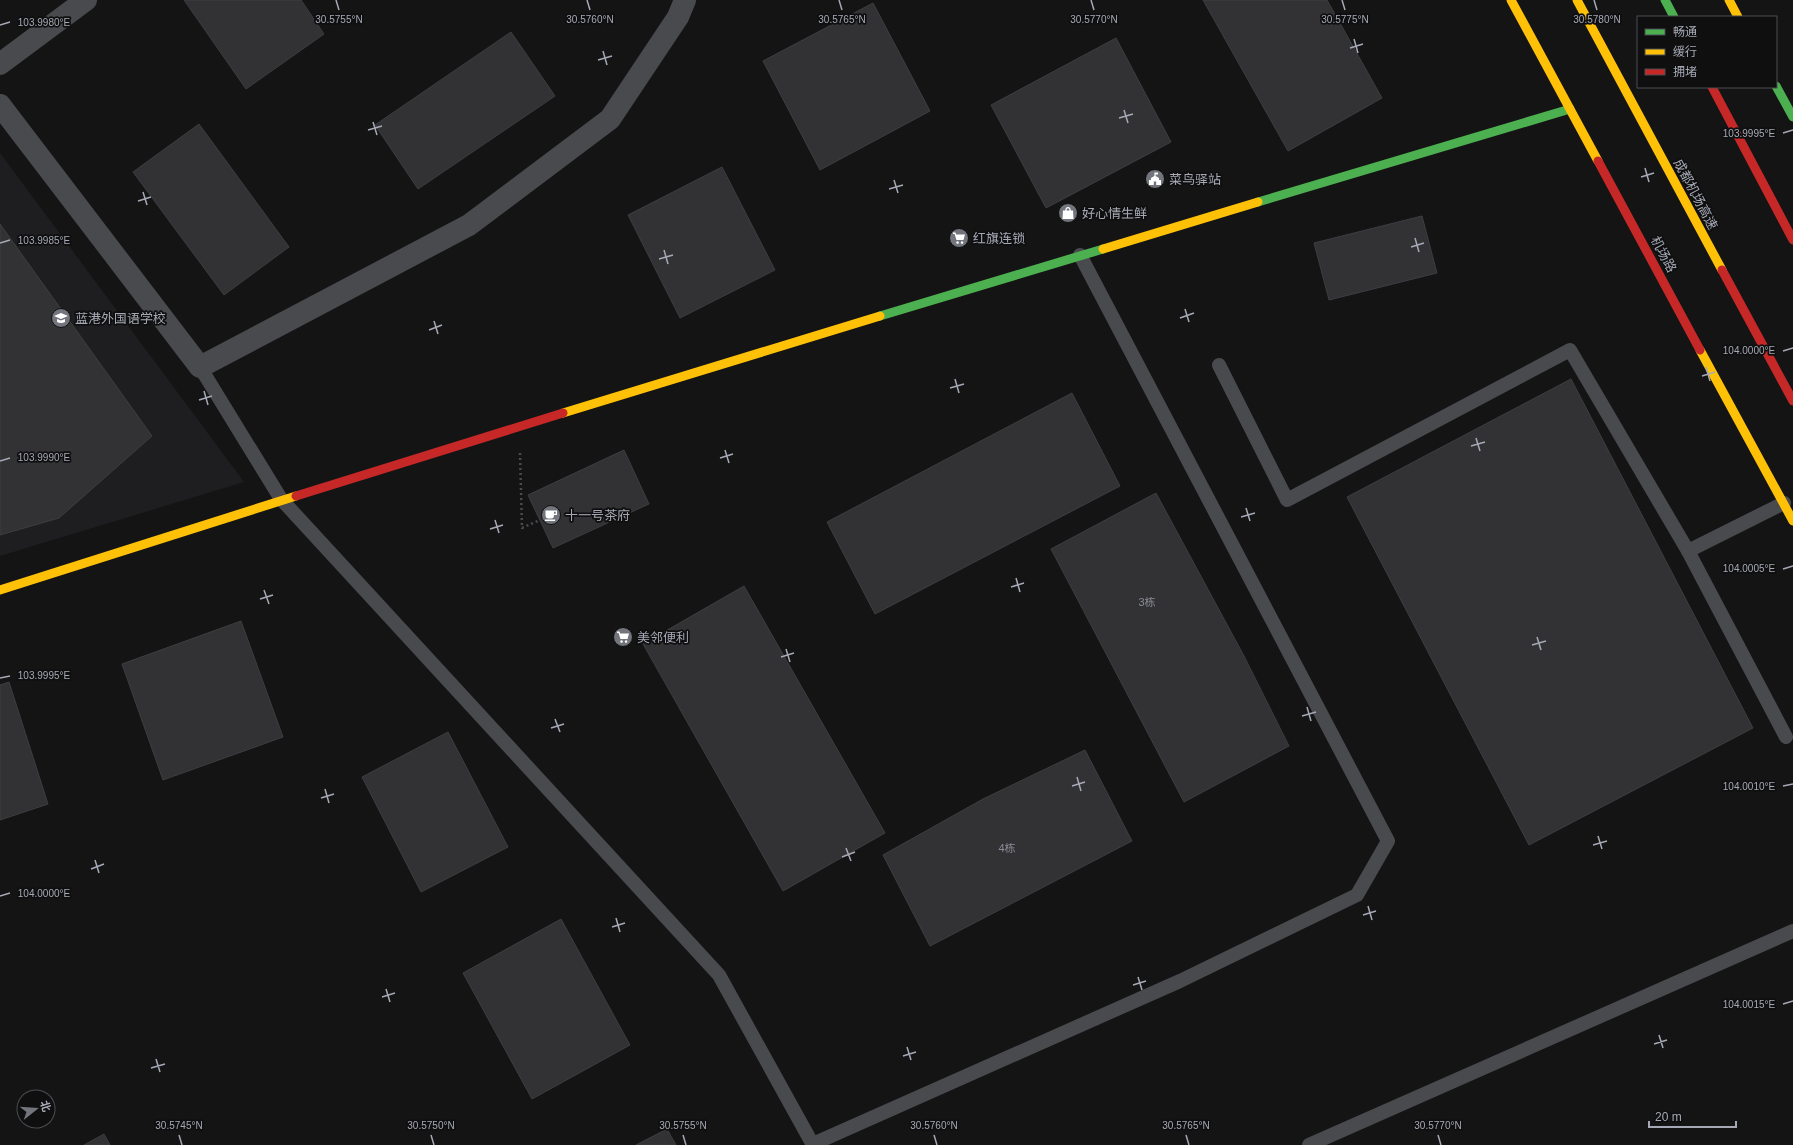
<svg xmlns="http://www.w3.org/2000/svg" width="1793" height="1145" font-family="Helvetica,'Noto Sans SC',sans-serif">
<rect width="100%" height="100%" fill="#141415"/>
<polygon fill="#1e1e20" points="0,153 244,482 0,556"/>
<g fill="#323234" stroke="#3d3e41">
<polygon points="184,0 301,0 324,34 246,89"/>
<polygon points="1203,0 1327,0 1382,98 1288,151"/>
<polygon points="873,3 930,111 820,170 763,61"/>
<polygon points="511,32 555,96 418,189 375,125"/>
<polygon points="1116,38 1171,142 1046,208 991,105"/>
<polygon points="199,124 289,247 224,295 133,172"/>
<polygon points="722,167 775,270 680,318 628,215"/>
<polygon points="1422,216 1437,273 1329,300 1314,243"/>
<polygon points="0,224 152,436 59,518 0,535"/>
<polygon points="1571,379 1753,728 1529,845 1347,497"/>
<polygon points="1072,393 1120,486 875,614 827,522"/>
<polygon points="624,450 649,504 553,548 528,495"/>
<polygon points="1156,493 1244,656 1289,746 1184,802 1051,549"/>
<polygon points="744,586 885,833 783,891 643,644"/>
<polygon points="241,621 283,737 163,780 122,664"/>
<polygon points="9,682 48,804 0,820 0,685"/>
<polygon points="448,732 508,847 421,892 362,777"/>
<polygon points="1085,750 1132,841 930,946 883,855 983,799"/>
<polygon points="561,919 630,1045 532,1099 463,973"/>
<polygon points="667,1129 676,1145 636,1145"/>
<polygon points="104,1134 110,1145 84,1145"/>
</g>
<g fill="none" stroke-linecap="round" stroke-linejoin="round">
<polyline stroke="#4a4b4f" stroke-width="2.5" stroke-dasharray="2 3" stroke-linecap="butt" points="520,453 522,528 540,520"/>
<g stroke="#494a4d" stroke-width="14">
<polyline points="1219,365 1287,500 1570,350 1688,551 1786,737"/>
<polyline points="200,367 281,499 719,975 813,1145"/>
<polyline points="1688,551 1784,503"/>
<polyline points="813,1144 1180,981 1357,895 1388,841 1080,255"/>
<polyline points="1309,1145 1793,931"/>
</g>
<g stroke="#494a4d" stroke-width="22">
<polyline points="0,64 86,0"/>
<polyline points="0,105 200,367 469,225 610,119 678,17 685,0"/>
</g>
<g stroke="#4caf50" stroke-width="9">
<polyline points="1665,0 1674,17"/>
<polyline points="1776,86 1793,117"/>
<polyline points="1258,202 1570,109"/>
<polyline points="880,316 1103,249"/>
</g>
<g stroke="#ffc107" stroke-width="9">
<polyline points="1511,0 1598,161"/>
<polyline points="1577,0 1722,270"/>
<polyline points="1729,0 1738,17"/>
<polyline points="1103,249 1258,202"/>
<polyline points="1700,350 1793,521"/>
<polyline points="563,413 880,316"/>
<polyline points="0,590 296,496"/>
</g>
<g stroke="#c62828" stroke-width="9">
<polyline points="1712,87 1793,240"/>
<polyline points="1598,161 1700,350"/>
<polyline points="1722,270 1793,401"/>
<polyline points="296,496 563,413"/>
</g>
</g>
<path fill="none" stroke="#a6a9b5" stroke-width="1.5" d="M336,0l3,10M587,0l3,10M839,0l3,10M1091,0l3,10M1342,0l3,10M1594,0l3,10M0,25l10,-3M1354,39l4,14M1350,48l13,-4M603,51l4,14M598,60l14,-4M1124,110l4,13M1119,118l14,-4M373,122l4,13M368,130l14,-4M1783,133l10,-3M1645,168l4,14M1641,177l13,-4M894,180l4,13M889,189l14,-4M143,192l4,13M138,201l13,-4M1415,238l4,14M0,243l10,-3M1411,247l13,-4M664,250l4,14M659,259l14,-4M1185,309l4,13M1180,318l14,-5M434,321l4,13M429,330l13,-5M1783,351l10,-3M1706,367l4,14M1702,376l13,-4M955,379l4,14M950,388l14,-4M204,391l4,14M199,400l13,-4M1476,438l4,13M1471,446l14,-4M725,450l4,13M720,458l13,-4M0,461l10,-3M1246,508l4,13M1241,517l14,-4M495,520l4,13M490,529l13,-4M1783,569l10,-3M1016,578l4,14M1011,587l13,-4M264,590l5,14M260,599l13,-4M1537,637l4,13M1532,645l14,-4M786,649l4,13M781,657l13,-4M0,678l10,-2M1307,707l4,14M1302,716l14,-4M555,719l5,13M551,728l13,-4M1077,777l4,14M1072,786l13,-4M1783,786l10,-2M325,789l4,14M321,798l13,-4M1598,836l4,13M1593,845l14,-4M846,848l5,13M842,857l13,-5M95,860l4,13M91,869l13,-5M0,896l10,-3M1368,906l4,14M1363,915l13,-4M616,918l4,14M612,927l13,-4M1138,977l4,13M1133,985l13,-4M386,989l4,13M382,997l13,-4M1783,1004l10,-3M1659,1035l4,13M1654,1044l13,-4M907,1047l4,13M903,1056l13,-4M156,1059l4,13M151,1068l14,-4M179,1135l3,10M431,1135l3,10M683,1135l3,10M934,1135l3,10M1186,1135l3,10M1438,1135l3,10"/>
<defs>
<symbol id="civic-disc" viewBox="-11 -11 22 22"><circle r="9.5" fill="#73757d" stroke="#0f0f10"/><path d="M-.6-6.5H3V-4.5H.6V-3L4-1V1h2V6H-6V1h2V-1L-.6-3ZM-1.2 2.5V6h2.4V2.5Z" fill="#fff"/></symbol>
<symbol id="shop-disc" viewBox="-11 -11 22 22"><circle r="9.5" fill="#73757d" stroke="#0f0f10"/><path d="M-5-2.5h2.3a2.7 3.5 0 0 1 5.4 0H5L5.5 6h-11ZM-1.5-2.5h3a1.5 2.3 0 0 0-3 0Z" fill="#fff"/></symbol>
<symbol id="supermarket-disc" viewBox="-11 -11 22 22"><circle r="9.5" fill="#73757d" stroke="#0f0f10"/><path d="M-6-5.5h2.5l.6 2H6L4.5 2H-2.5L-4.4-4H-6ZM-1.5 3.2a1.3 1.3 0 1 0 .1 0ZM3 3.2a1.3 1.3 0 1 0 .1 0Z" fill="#fff"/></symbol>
<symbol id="school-disc" viewBox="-11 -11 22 22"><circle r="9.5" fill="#73757d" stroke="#0f0f10"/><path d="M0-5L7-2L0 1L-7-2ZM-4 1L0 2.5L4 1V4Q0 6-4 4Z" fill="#fff"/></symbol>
<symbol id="cafe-disc" viewBox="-11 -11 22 22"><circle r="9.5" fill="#73757d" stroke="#0f0f10"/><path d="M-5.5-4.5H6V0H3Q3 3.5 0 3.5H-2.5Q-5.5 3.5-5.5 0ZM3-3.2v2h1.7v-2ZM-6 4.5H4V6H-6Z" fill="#fff"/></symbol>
</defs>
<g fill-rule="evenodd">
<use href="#civic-disc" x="1144" y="168" width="22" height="22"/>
<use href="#shop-disc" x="1057" y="202" width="22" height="22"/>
<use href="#supermarket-disc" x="948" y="227" width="22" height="22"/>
<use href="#school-disc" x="50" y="307" width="22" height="22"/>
<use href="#cafe-disc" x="540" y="504" width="22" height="22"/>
<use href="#supermarket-disc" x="612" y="626" width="22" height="22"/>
</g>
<g text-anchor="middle" stroke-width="3.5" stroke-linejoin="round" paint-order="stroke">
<g font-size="11" fill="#898b95">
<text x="1147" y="606">3栋</text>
<text x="1007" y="852">4栋</text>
</g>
<g font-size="13" fill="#a6a9b5" stroke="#0f0f10" text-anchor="start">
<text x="1169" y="184">菜鸟驿站</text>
<text x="1082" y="218">好心情生鲜</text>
<text x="973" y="243">红旗连锁</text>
<text x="75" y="323">蓝港外国语学校</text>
<text x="565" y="520">十一号茶府</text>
<text x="637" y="642">美邻便利</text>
</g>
<g font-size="13" fill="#a6a9b5" stroke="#0f0f10">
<text transform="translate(1696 194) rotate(62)" y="5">成都机场高速</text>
<text transform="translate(1664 254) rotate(62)" y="5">机场路</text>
</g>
</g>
<g font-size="10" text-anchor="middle" fill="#a6a9b5" stroke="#0f0f10" stroke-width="3.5" stroke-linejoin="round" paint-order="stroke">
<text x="339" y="23">30.5755°N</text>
<text x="590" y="23">30.5760°N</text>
<text x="842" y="23">30.5765°N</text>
<text x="1094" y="23">30.5770°N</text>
<text x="1345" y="23">30.5775°N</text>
<text x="1597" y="23">30.5780°N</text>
<text x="44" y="26">103.9980°E</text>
<text x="1749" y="137">103.9995°E</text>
<text x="44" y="244">103.9985°E</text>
<text x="1749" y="354">104.0000°E</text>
<text x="44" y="461">103.9990°E</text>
<text x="1749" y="572">104.0005°E</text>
<text x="44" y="679">103.9995°E</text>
<text x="1749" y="790">104.0010°E</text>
<text x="44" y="897">104.0000°E</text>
<text x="1749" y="1008">104.0015°E</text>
<text x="179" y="1129">30.5745°N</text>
<text x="431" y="1129">30.5750°N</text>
<text x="683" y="1129">30.5755°N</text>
<text x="934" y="1129">30.5760°N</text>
<text x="1186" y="1129">30.5765°N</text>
<text x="1438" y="1129">30.5770°N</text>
</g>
<rect x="1637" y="16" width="140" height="72" fill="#0f0f10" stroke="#4b4d52"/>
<rect x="1645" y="29" width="20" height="6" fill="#4caf50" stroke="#4b4d52"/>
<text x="1673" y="36" font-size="12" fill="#a6a9b5">畅通</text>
<rect x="1645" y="49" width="20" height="6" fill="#ffc107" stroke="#4b4d52"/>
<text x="1673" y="56" font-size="12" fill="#a6a9b5">缓行</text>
<rect x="1645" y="69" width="20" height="6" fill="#c62828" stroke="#4b4d52"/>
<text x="1673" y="76" font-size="12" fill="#a6a9b5">拥堵</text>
<g transform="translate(36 1109) rotate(73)"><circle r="19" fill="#0f0f10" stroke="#4b4d52"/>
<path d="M0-3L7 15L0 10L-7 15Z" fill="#73757d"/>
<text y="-6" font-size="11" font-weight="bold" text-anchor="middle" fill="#a6a9b5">北</text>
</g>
<path d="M1649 1121v6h87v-6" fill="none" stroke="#a6a9b5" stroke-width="2"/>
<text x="1655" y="1121" font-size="12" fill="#a6a9b5" stroke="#0f0f10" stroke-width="3" paint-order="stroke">20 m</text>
</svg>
